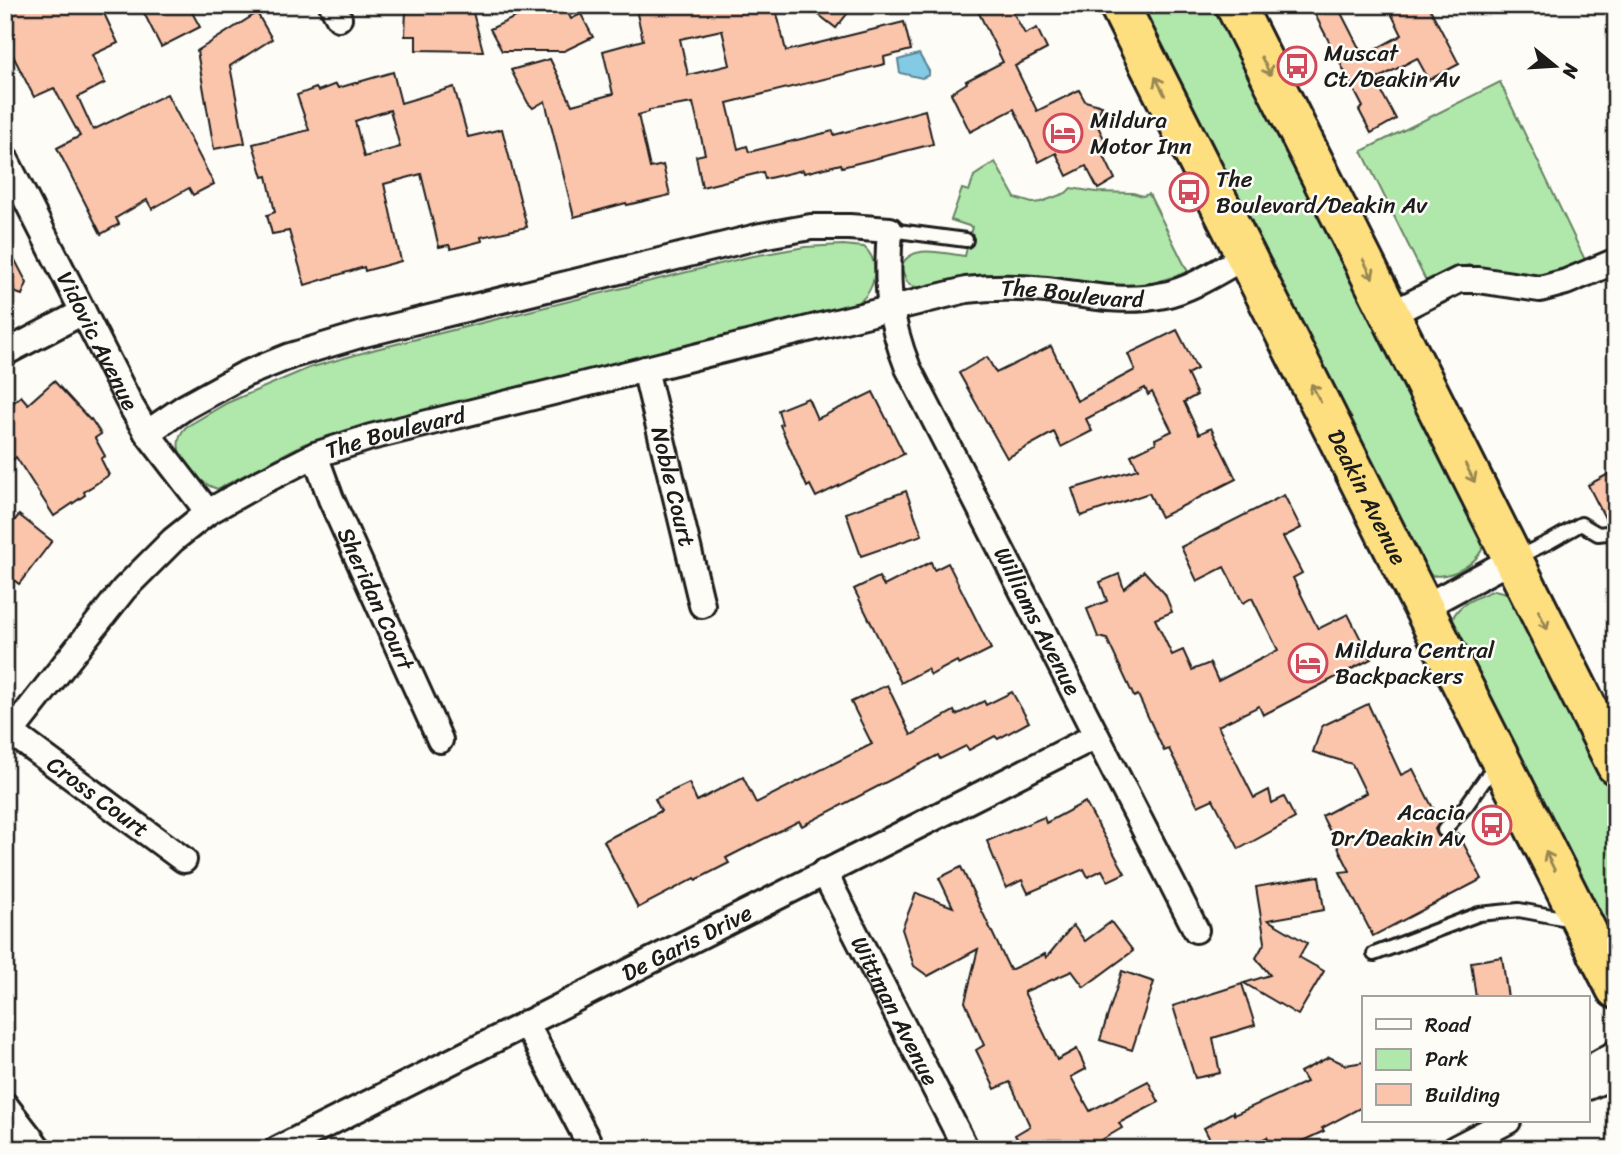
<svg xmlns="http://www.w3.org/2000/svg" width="1621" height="1154" font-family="Sriracha,sans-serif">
<rect width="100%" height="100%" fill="#fdfcf7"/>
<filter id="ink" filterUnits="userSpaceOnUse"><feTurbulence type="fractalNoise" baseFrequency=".0143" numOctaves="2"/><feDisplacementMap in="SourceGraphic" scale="14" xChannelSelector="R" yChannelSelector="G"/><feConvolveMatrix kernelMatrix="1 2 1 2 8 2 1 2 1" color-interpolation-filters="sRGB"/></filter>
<g filter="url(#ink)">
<g fill="#b0e7aa" stroke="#668263" stroke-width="2">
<path d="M1136,5h81l267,538c-3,21 -40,40 -59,30z"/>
<polygon points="1500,82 1585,260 1551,276 1524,275 1469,265 1451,269 1426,281 1362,151"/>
<path d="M995,162l20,36 17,5 9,-1 25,-9 5,-5 25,4 37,1 10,3 6,-2 39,78 -41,13 -18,1 -116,-12 -45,3 -46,11 -10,-2 -5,-4 -6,-15c10,-25 43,-13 64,-11l7,-29 -21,-7 11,-31 7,2 5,-15z"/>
<path d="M843,245l21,2c18,16 11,46 -8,57l-391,96 -161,44 -86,45c-23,-6 -54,-40 -32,-62l41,-24 82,-35 67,-19 372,-92 57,-10z"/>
<path d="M1494,590l13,3 9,8 100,201v152l-165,-328c2,-22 25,-28 43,-36z"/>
</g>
<polygon fill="#83cae4" stroke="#5a8494" stroke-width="2" points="919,54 929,71 929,75 922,78 900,73 898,60"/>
<g fill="#fbc5ac" stroke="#1c1c1c" stroke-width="2" fill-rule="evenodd">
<polygon points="5,5 100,5 118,43 92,55 105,83 78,97 93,130 167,94 214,184 193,195 189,188 152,209 147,200 116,218 119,224 101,234 57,148 80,136 54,88 34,97 5,40"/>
<polygon points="140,5 188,5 200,27 161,47"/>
<polygon points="409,5 471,5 483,51 416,50 416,36 405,36 406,9 409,9"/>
<polygon points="541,5 564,5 571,19 581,14 593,37 564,51 502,51 490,29"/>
<path d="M635,5h140l11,46 118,-29 7,28 -27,7 1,7 -158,39 11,46 9,-3 2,6 84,-21 1,4 91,-25 8,34 -91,23 -1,-3 -37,9 -1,-3 -38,9 -2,-7 -61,15 -6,-31 9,-2 -12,-51 -44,7v2l-11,3 12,53 13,-3 7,30 -43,10 -1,-2 -52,14 -29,-116 -12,7 -5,-5 -17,-33 39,-11 22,46 41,-11 -10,-43 40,-11zM722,30l8,35 -42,10 -8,-36z"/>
<polygon points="806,5 854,5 836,28"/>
<polygon points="975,5 1009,5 1025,34 1037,28 1047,49 1015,66 1037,111 1079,90 1085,101 1102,106 1095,121 1108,146 1101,150 1115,179 1098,189 1086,166 1067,176 1056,153 1039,162 1014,109 970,132 951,93 967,83 966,81 1003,62"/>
<polygon points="1310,5 1337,5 1363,56 1402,35 1387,5 1428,5 1459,64 1429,80 1417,58 1375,80 1396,119 1371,133 1359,110 1363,107"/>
<polygon points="257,13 272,39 230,66 245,143 214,149 197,51"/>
<path d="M393,72l8,31 53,-16 14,50 34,-8 25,98 -46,10 1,4 -31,8 -2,-4 -10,2 -18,-73 -37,10 17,77 -36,10 -1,-4 -59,18 -16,-54 -17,3 -5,-19 8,-3 -8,-36 -4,1 -10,-33 56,-14 -12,-35 19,-7 2,3 18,-7 2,4zM390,110l10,37 -36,10 -9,-36z"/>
<polygon points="5,241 27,283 22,295 5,289"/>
<polygon points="1177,330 1197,369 1187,374 1197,395 1184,402 1199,434 1211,428 1236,479 1161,517 1149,493 1081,516 1072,489 1138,469 1131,455 1156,443 1155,439 1172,431 1152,392 1148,395 1145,388 1086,419 1092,431 1061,447 1054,432 1007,458 959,373 987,357 996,373 1051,346 1077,401 1135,370 1128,354"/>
<polygon points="54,381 90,420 91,419 101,434 95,438 105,456 101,459 109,475 84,492 85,495 54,516 16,457 5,467 5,410 21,396 28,404"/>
<polygon points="873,392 904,454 816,497 810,485 807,487 780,425 782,424 778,410 808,398 817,419"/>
<polygon points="1616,470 1616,523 1608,524 1588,485"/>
<polygon points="906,491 922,535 861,556 846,513"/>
<polygon points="1284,495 1301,528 1283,537 1302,573 1293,578 1318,629 1348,614 1371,659 1263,715 1259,706 1218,726 1254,798 1269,790 1272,803 1284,797 1295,818 1239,849 1213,799 1198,806 1169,749 1164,751 1138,695 1134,697 1107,639 1098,637 1087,609 1107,601 1100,582 1119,574 1124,589 1144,571 1165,594 1172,612 1155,619 1172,655 1183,650 1192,670 1210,663 1218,681 1278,650 1252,598 1243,603 1224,567 1197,581 1181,547"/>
<polygon points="19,515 52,541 19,584 5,573 5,532"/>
<polygon points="931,562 934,570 948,563 991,649 959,665 957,661 931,675 927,669 901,683 854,589 879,577 884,586"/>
<polygon points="887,685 911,735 954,711 956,715 984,701 986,705 1012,692 1029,722 998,739 995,736 969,750 966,746 940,759 938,755 802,826 799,821 726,858 729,863 696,880 695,878 638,908 604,841 661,811 655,799 689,783 697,801 743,777 756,803 872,744 851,702"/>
<polygon points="1368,704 1401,775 1413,769 1440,822 1435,829 1438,836 1446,838 1458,833 1482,879 1373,936 1340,872 1350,871 1322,816 1366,793 1352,764 1313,752 1322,726"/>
<polygon points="1085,802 1125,873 1108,881 1102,870 1088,877 1084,869 1028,893 1022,880 1006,888 987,841 1044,817 1046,823"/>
<polygon points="961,867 1010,970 1045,954 1046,958 1073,925 1085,941 1111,922 1133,951 1084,987 1072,971 1024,992 1057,1060 1077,1049 1086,1069 1071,1077 1090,1111 1148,1081 1159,1102 1119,1123 1122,1128 1086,1149 1023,1149 1015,1135 1030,1126 1010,1082 995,1089 976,1050 984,1045 965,1002 978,949 928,976 914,966 902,929 916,893 953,907 939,878"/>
<polygon points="1319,876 1324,910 1268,920 1307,943 1299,957 1324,971 1298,1015 1244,983 1270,975 1256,958 1265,942 1256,887"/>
<polygon points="1502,957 1508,998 1476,998 1471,962"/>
<polygon points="1122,971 1154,982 1132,1050 1100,1040"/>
<polygon points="1242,984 1255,1025 1213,1038 1220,1073 1195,1078 1173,1006"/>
<polygon points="1329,1057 1346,1065 1364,1062 1364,1106 1322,1128 1324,1131 1285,1149 1273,1149 1267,1137 1245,1149 1215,1149 1204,1128 1233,1112 1234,1115 1306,1082 1300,1072"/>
</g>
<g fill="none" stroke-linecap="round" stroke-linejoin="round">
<defs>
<g id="lane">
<polyline points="890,230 966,240"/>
<polyline points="1516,558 1551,541 1581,524 1598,534 1616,532"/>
<polyline points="1444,830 1466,806 1495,765"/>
<polyline points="1374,954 1479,914 1519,910 1573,920"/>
</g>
<g id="street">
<polyline points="332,5 339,18"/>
<path id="s1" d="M5,158l126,248 16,27 61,79"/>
<polyline points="1391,314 1459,280 1478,280 1540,289 1566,282 1616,261"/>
<polyline points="5,353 83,312"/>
<path id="s2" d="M645,369l57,236"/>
<path id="s3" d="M147,433l38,-26 60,-33 45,-18 70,-21 401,-99 50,-9h38l41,3c-4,53 -2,88 18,138l288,562"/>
<path id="s4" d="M315,455l16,44 109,241"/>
<polyline points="1424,607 1513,559"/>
<path id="s5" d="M12,733l172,127"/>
<path id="s6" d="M5,740l119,-151 49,-49 35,-28 48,-27 59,-30 56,-18 595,-147c27,-3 53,-3 80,0 40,5 78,14 118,5 29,-6 56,-25 82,-39"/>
<path id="s7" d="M824,872l142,277"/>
<polyline points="526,1023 592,1149"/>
<polyline points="1588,1069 1616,1053"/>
<polyline points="1588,1087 1616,1075"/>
<polyline points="5,1105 39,1149"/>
<path id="s8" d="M278,1149l818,-413"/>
<polyline points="1454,1149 1508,1121"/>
</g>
<g id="highway">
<path id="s9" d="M1119,5l497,984"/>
<polyline points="1235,5 1616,765"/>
</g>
</defs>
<use href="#lane" stroke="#1c1c1c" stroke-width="18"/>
<use href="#street" stroke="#1c1c1c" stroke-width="30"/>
<use href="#highway" stroke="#1c1c1c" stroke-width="44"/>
<use href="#lane" stroke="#fdfcf7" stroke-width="12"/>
<use href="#street" stroke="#fdfcf7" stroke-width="24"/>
<use href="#highway" stroke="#fedf80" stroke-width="38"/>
</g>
<defs><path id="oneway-shaft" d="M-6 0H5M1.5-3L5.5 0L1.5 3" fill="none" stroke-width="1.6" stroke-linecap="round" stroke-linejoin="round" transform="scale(1.75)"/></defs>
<g stroke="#988753">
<use href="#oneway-shaft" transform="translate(1266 66) rotate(63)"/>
<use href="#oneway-shaft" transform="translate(1160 86) rotate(-117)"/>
<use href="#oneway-shaft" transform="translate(1368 269) rotate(63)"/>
<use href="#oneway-shaft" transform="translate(1316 393) rotate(-117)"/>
<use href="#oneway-shaft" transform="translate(1470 473) rotate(63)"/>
<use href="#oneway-shaft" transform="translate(1543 620) rotate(64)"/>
<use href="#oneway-shaft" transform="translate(1550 861) rotate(-116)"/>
</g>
</g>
<defs>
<symbol id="bus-ring" viewBox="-11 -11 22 22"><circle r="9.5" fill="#fdfcf7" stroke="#d1495b" stroke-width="1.5"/><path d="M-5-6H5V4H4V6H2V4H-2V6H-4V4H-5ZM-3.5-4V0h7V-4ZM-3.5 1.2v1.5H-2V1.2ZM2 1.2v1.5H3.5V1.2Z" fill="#d1495b"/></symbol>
<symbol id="hotel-ring" viewBox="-11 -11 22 22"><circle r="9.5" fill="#fdfcf7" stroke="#d1495b" stroke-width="1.5"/><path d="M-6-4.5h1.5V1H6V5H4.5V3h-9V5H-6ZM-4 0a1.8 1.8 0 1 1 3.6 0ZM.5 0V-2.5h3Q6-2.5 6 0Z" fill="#d1495b"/></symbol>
</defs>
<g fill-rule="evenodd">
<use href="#bus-ring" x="1275" y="44" width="44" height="44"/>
<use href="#hotel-ring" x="1041" y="111" width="44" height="44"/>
<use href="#bus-ring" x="1167" y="170" width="44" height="44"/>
<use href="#hotel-ring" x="1286" y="641" width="44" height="44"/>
<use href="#bus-ring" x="1470" y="803" width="44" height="44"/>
</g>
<g text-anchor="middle" stroke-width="5" stroke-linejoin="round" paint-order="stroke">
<g font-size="23" fill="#1c1c1c" stroke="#fdfcf7" text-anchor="start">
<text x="1324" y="61">Muscat<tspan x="1324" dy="26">Ct/Deakin Av</tspan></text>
<text x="1090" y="128">Mildura<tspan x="1090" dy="26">Motor Inn</tspan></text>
<text x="1216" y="187">The<tspan x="1216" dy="26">Boulevard/Deakin Av</tspan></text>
<text x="1335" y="658">Mildura Central<tspan x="1335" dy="26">Backpackers</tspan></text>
<text x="1465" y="820" text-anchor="end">Acacia<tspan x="1465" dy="26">Dr/Deakin Av</tspan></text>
</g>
<g font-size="23" fill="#1c1c1c" stroke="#fdfcf7">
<text dy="8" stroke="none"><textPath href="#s6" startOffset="1206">The Boulevard</textPath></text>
<text dy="8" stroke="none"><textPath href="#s1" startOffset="205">Vidovic Avenue</textPath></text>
<text dy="8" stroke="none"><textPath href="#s6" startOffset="511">The Boulevard</textPath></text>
<text dy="8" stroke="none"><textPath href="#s2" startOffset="121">Noble Court</textPath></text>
<text dy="8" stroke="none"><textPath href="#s9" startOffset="551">Deakin Avenue</textPath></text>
<text dy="8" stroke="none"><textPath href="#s4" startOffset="156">Sheridan Court</textPath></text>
<text dy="8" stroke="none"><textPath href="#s3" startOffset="1204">Williams Avenue</textPath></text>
<text dy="8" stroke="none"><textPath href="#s5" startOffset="107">Cross Court</textPath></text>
<text dy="8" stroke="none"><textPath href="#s8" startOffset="458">De Garis Drive</textPath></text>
<text dy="8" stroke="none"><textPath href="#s7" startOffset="156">Wittman Avenue</textPath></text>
</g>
</g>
<rect width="1621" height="1154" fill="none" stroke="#fdfcf7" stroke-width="28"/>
<rect x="14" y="14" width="1593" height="1126" fill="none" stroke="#1c1c1c" stroke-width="2.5" filter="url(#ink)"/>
<rect x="1362" y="996" width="228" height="126" fill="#fdfcf7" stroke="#a3a29f" stroke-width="2"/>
<rect x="1376" y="1019" width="35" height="10" fill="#fdfcf7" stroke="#a3a29f" stroke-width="2"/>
<text x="1425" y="1032" font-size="21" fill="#1c1c1c">Road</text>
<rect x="1376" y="1049" width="35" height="21" fill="#b0e7aa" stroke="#a3a29f" stroke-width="2"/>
<text x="1425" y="1066" font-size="21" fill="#1c1c1c">Park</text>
<rect x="1376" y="1084" width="35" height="21" fill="#fbc5ac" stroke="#a3a29f" stroke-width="2"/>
<text x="1425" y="1102" font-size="21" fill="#1c1c1c">Building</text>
<g transform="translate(1555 66) rotate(108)" stroke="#fdfcf7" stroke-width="5" paint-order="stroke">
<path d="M0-5L12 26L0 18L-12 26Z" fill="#1c1c1c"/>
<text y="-10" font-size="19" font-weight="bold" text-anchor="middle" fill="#1c1c1c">N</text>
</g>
</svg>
